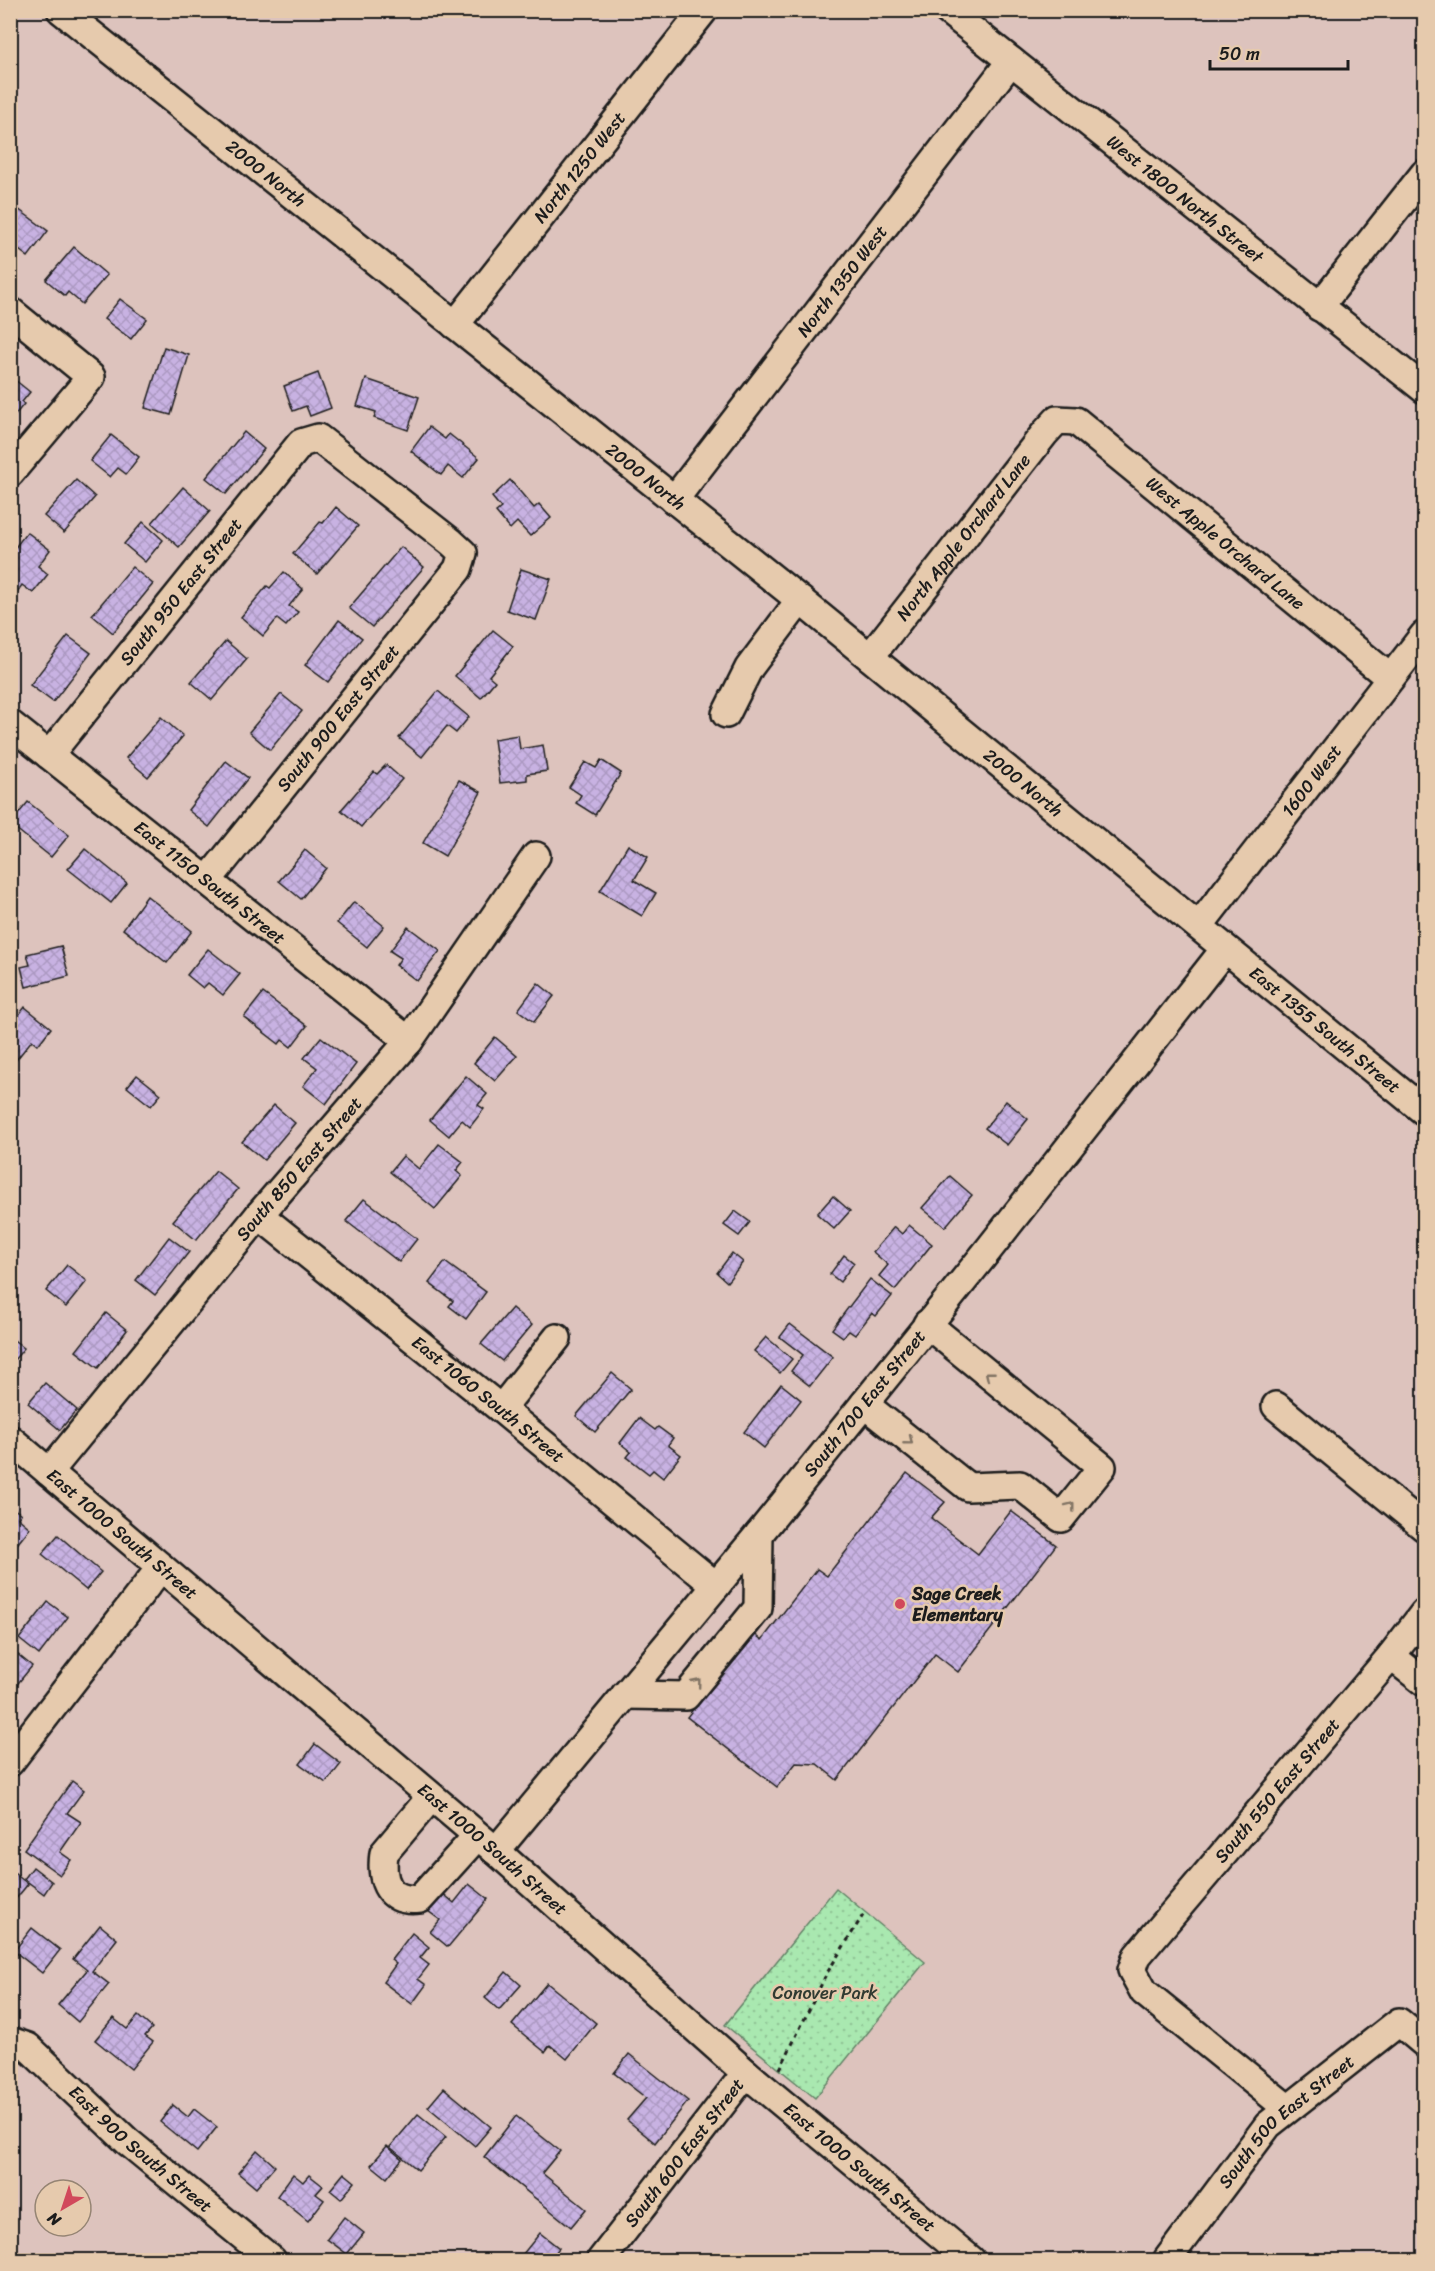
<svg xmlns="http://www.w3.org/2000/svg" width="1435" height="2271" font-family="Sriracha,sans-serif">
<defs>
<pattern id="park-dots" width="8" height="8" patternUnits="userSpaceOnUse" patternTransform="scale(1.5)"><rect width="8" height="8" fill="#a9e8b0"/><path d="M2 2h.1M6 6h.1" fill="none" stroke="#91c697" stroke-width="1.8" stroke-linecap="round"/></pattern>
<pattern id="building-cross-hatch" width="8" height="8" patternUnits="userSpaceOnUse" patternTransform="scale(1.5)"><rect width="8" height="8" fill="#c8b2e2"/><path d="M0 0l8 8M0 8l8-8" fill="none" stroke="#ab98c1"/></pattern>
</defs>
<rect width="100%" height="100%" fill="#ddc3bd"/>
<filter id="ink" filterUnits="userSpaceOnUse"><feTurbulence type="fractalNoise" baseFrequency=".0167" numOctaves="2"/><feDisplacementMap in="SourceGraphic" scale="12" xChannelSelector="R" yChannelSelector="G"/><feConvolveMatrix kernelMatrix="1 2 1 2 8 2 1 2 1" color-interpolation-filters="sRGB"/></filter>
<g filter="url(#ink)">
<polygon fill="url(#park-dots)" stroke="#628266" stroke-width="1.5" points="836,1888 925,1962 815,2098 725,2025"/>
<g fill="url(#building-cross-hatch)" stroke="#1c1c1c" stroke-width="1.5">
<polygon points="18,209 48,231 28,257 10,243 10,219"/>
<polygon points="74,247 107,275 82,304 68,292 65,296 46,280"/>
<polygon points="120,299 147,319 131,339 104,319"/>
<polygon points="164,347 189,355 171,415 145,408"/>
<polygon points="318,373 331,408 310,416 306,406 293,411 284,386"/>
<polygon points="10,376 30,392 22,402 24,404 10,421"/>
<polygon points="366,379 419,397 408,430 374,418 376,412 357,406"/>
<polygon points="429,427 445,439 449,434 479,458 463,478 448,466 441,475 411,451"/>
<polygon points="244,432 264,449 226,494 206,478"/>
<polygon points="111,435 139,457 126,474 118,468 110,477 90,461"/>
<polygon points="76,480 95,497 64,533 44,516"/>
<polygon points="510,480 534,508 539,504 551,518 530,536 517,522 510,529 496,512 501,508 492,497"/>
<polygon points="183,487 210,511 179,547 152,523"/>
<polygon points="336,507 358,526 317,574 293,554 320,522 323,523"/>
<polygon points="143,522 163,540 145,562 124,544"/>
<polygon points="27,532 50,550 38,566 48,574 33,593 22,585 17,592 10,587 10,554"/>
<polygon points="401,547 424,567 372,627 349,608"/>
<polygon points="132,567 153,584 113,633 92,615"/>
<polygon points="521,569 551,579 536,620 507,610"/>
<polygon points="284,572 303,589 289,606 298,612 286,626 277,619 263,636 241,617 267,586 270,588"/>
<polygon points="339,620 362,638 328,682 305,665"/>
<polygon points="493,630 513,646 489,676 495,681 481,698 455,676"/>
<polygon points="68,636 91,653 53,702 30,685"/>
<polygon points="226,641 247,659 212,700 191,682"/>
<polygon points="438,691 469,717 456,733 447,726 422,757 399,738"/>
<polygon points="281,694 302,711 270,750 249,732"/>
<polygon points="161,717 183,736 148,777 126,758"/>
<polygon points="518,735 520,749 543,745 547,771 527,774 527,780 500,783 494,739"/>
<polygon points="601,760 621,773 595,815 576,803 581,795 569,787 585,762 596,768"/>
<polygon points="226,761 248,778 209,827 188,810"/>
<polygon points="386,765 402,779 361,827 341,810 374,772 377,774"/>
<polygon points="459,780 481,792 445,856 423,843"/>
<polygon points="28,802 69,835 51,857 10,824"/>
<polygon points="628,845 648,857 634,880 656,893 642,916 600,891"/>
<polygon points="85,849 127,883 111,903 68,869"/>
<polygon points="305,850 326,868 301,899 279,881"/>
<polygon points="147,896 192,931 167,963 123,929"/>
<polygon points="354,902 384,926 367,947 337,923"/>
<polygon points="408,927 440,951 417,981 396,965 401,958 390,951"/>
<polygon points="61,946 69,976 26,987 21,967 30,965 27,954"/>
<polygon points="208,949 240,974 223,995 208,983 203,988 187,975"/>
<polygon points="538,983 554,996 534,1022 518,1010"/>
<polygon points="263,993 307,1026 291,1047 282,1040 279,1044 244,1017"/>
<polygon points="25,1007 51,1028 38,1045 32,1040 13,1064 10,1063 10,1026"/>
<polygon points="321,1037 356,1064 326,1104 303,1086 317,1068 304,1058"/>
<polygon points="495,1037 517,1056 495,1081 474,1063"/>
<polygon points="137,1075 161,1094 151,1106 127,1087"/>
<polygon points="466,1076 487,1094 478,1105 484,1109 470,1127 462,1120 449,1136 430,1120"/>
<polygon points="1006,1101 1028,1119 1007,1145 985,1128"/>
<polygon points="274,1105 295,1123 264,1160 242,1142"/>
<polygon points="439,1144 463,1162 456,1171 462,1176 435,1209 390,1172 403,1156 419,1169"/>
<polygon points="216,1171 238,1189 196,1240 173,1221"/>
<polygon points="950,1176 972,1195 945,1227 922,1208"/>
<polygon points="833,1196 850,1211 834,1229 817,1214"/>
<polygon points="364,1199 417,1239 399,1262 346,1221"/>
<polygon points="735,1211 750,1222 739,1236 724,1225"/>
<polygon points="909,1225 932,1244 895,1290 879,1276 888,1265 873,1252 894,1227 902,1234"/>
<polygon points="169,1237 189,1252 155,1295 136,1280"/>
<polygon points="732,1253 743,1262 727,1282 717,1273"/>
<polygon points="844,1255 854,1263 840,1282 830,1274"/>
<polygon points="445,1262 486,1292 466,1319 449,1306 453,1301 429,1283"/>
<polygon points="67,1265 87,1281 66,1307 46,1291"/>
<polygon points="870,1279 892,1296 876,1316 872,1313 855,1335 849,1331 843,1337 832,1329"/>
<polygon points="512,1308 532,1325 502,1361 481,1344"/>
<polygon points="106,1313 127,1330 98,1368 76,1351"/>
<polygon points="790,1324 833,1357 810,1386 791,1371 803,1355 780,1337"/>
<polygon points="10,1337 24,1348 10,1365"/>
<polygon points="766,1337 792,1359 780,1373 754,1351"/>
<polygon points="612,1373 631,1389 595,1432 576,1416"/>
<polygon points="45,1383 77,1410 60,1430 28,1403"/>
<polygon points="781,1384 801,1400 764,1448 744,1432"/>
<polygon points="639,1418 655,1430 658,1427 673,1438 668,1445 681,1455 663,1478 653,1470 649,1474 627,1457 631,1452 620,1443"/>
<polygon points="907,1473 945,1502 931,1518 978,1554 1011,1511 1056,1545 958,1672 935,1654 837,1780 817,1764 796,1763 777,1787 687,1717 753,1633 762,1640 817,1569 827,1576"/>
<polygon points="10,1506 21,1514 18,1518 30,1528 10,1553"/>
<polygon points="58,1535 101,1572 86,1590 42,1554"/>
<polygon points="48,1602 68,1617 39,1655 19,1639"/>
<polygon points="11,1649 32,1666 10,1693 10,1649"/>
<polygon points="315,1744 341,1764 326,1783 300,1764"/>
<polygon points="72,1781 84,1790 67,1813 81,1822 60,1852 71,1860 60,1875 24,1849"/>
<polygon points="33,1867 52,1882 44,1894 24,1879"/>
<polygon points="10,1870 28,1884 10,1906"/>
<polygon points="469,1884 488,1899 448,1947 430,1932 440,1920 424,1908 439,1890 454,1903"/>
<polygon points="100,1925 117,1939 92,1971 109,1984 78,2022 58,2005 87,1970 73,1959"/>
<polygon points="32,1928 60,1950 42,1973 14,1951"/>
<polygon points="412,1933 429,1947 420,1958 429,1965 418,1979 426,1985 412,2004 383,1982 396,1964 391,1960"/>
<polygon points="506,1972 521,1985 499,2010 485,1998"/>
<polygon points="547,1983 596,2023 567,2059 550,2045 545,2052 512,2025"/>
<polygon points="138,2016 152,2028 145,2036 153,2042 131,2069 95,2040 113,2018 127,2029"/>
<polygon points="629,2054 688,2101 655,2143 627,2120 646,2098 614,2073"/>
<polygon points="444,2088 491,2127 475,2146 428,2107"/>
<polygon points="173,2105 188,2117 194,2109 217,2127 197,2152 160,2122"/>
<polygon points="418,2114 446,2137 418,2170 390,2147"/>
<polygon points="516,2116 560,2151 542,2173 586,2209 571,2227 484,2157"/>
<polygon points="387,2146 402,2159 387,2178 371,2165"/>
<polygon points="257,2150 275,2166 256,2188 238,2173"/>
<polygon points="344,2173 355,2182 341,2199 330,2190"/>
<polygon points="293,2174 303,2182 309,2175 323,2186 316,2194 324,2200 308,2221 277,2196"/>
<polygon points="344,2217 364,2233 347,2254 327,2239"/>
<polygon points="540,2233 559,2248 550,2260 518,2260"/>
</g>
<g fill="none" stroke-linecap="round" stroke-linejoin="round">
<defs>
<g id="minor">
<path id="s1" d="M61,10l739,590 624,511"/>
<path id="s2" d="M947,10l477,379"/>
<polyline points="1319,307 1424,174"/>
<polyline points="10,311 91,377 10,473"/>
<path id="s3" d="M455,325l249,-315"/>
<path id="s4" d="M674,500l337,-439"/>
<path id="s5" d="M870,657l175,-224 12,-13 19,1 314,257"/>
<polyline points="726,714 749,668 800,600"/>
<path id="s6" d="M10,724l399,317"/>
<path id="s7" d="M49,755l252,-312 17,-5 133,104 12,11 -5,16 -250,311"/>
<path id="s8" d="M1199,926l225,-291"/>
<path id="s9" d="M259,1215l242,194 215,177"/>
<polyline points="864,1404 968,1487 1020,1485 1061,1518 1102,1467 927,1324"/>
<polyline points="1276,1406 1424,1527"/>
<polyline points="501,1409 557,1338"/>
<path id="s10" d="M10,1439l486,412 250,222 225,187"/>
<path id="s11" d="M49,1472l210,-257 150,-174 127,-185"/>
<polyline points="1391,1656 1424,1682"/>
<polyline points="625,1695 686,1696 758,1608 759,1534"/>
<polyline points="10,1762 161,1567"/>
<path d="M431,1797l-47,56c-4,29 5,50 36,46l57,-63"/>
<path id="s12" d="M496,1851l263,-317 226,-280 240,-305"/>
<path id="s13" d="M10,2041l18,6 99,94 145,119"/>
<path id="s14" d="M1287,2108l-143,-116 -12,-22 5,-14 254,-300 33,-43"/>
<path id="s15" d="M601,2260l145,-187"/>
<path id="s16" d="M1167,2260l101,-135 131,-103 25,21"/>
</g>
</defs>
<use href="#minor" stroke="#1c1c1c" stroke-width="32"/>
<polyline stroke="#1c1c1c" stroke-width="3" stroke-dasharray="4.5 4.5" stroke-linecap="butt" points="780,2069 827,1973 865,1912"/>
<use href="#minor" stroke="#e6caad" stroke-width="27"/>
</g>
<defs><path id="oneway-chevron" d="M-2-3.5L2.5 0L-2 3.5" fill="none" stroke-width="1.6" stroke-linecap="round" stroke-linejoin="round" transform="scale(1.5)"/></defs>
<g stroke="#817364">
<use href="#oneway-chevron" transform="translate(989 1375) rotate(-141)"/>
<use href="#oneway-chevron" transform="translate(909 1441) rotate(39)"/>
<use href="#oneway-chevron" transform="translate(1071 1506) rotate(-52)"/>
<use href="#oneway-chevron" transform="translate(697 1682) rotate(-51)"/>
</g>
</g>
<circle fill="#d1495b" stroke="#e6caad" stroke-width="2" cx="900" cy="1604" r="6"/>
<g text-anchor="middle" stroke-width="5" stroke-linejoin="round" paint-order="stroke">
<g font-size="18" fill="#1c1c1c" stroke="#e6caad">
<text dy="6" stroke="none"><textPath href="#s3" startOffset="201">North 1250 West</textPath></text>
<text dy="6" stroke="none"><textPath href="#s1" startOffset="262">2000 North</textPath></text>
<text dy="6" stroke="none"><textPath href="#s2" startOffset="304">West 1800 North Street</textPath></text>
<text dy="6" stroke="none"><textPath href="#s4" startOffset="276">North 1350 West</textPath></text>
<text dy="6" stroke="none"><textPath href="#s1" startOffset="748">2000 North</textPath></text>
<text dy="6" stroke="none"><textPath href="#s5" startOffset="152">North Apple Orchard Lane</textPath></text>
<text dy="6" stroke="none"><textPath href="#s5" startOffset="514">West Apple Orchard Lane</textPath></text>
<text dy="6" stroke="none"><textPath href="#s7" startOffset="210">South 950 East Street</textPath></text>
<text transform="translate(338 718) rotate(-51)" y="6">South 900 East Street</text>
<text dy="6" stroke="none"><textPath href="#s8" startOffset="184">1600 West</textPath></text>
<text dy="6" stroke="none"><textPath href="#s1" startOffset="1234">2000 North</textPath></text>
<text dy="6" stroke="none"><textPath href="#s6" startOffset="255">East 1150 South Street</textPath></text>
<text dy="6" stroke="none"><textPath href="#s1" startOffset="1624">East 1355 South Street</textPath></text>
<text dy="6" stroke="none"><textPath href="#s11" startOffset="393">South 850 East Street</textPath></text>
<text dy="6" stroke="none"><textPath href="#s9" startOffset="294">East 1060 South Street</textPath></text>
<text dy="6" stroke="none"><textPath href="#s12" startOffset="580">South 700 East Street</textPath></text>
<text dy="6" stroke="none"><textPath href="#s10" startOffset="147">East 1000 South Street</textPath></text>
<text dy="6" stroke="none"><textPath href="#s14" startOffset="441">South 550 East Street</textPath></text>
<text dy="6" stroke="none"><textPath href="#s10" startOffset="633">East 1000 South Street</textPath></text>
<text dy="6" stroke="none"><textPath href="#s16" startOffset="184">South 500 East Street</textPath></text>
<text dy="6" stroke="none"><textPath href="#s13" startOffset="171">East 900 South Street</textPath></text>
<text dy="6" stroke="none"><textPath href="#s15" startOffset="136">South 600 East Street</textPath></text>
<text dy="6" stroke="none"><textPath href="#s10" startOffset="1119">East 1000 South Street</textPath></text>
</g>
<g font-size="18" font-weight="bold" fill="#1c1c1c" stroke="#e6caad" text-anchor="start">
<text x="912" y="1600">Sage Creek<tspan x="912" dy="21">Elementary</tspan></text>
</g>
<g font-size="18" fill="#313b32" stroke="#e6caad">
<text x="825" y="1999">Conover Park</text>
</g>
</g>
<rect width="1435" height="2271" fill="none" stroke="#e6caad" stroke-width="36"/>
<rect x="18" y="18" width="1399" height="2235" fill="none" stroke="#1c1c1c" stroke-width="2" filter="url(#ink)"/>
<g transform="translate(63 2208) rotate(219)"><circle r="28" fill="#e6caad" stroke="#958473" stroke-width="1.5"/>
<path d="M0-4.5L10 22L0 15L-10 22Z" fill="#d1495b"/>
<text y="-9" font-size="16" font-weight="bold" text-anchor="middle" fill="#1c1c1c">N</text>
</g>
<path d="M1210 60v9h138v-9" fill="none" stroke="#1c1c1c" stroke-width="3"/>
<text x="1219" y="60" font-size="18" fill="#1c1c1c" stroke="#e6caad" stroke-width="4.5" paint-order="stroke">50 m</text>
</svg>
